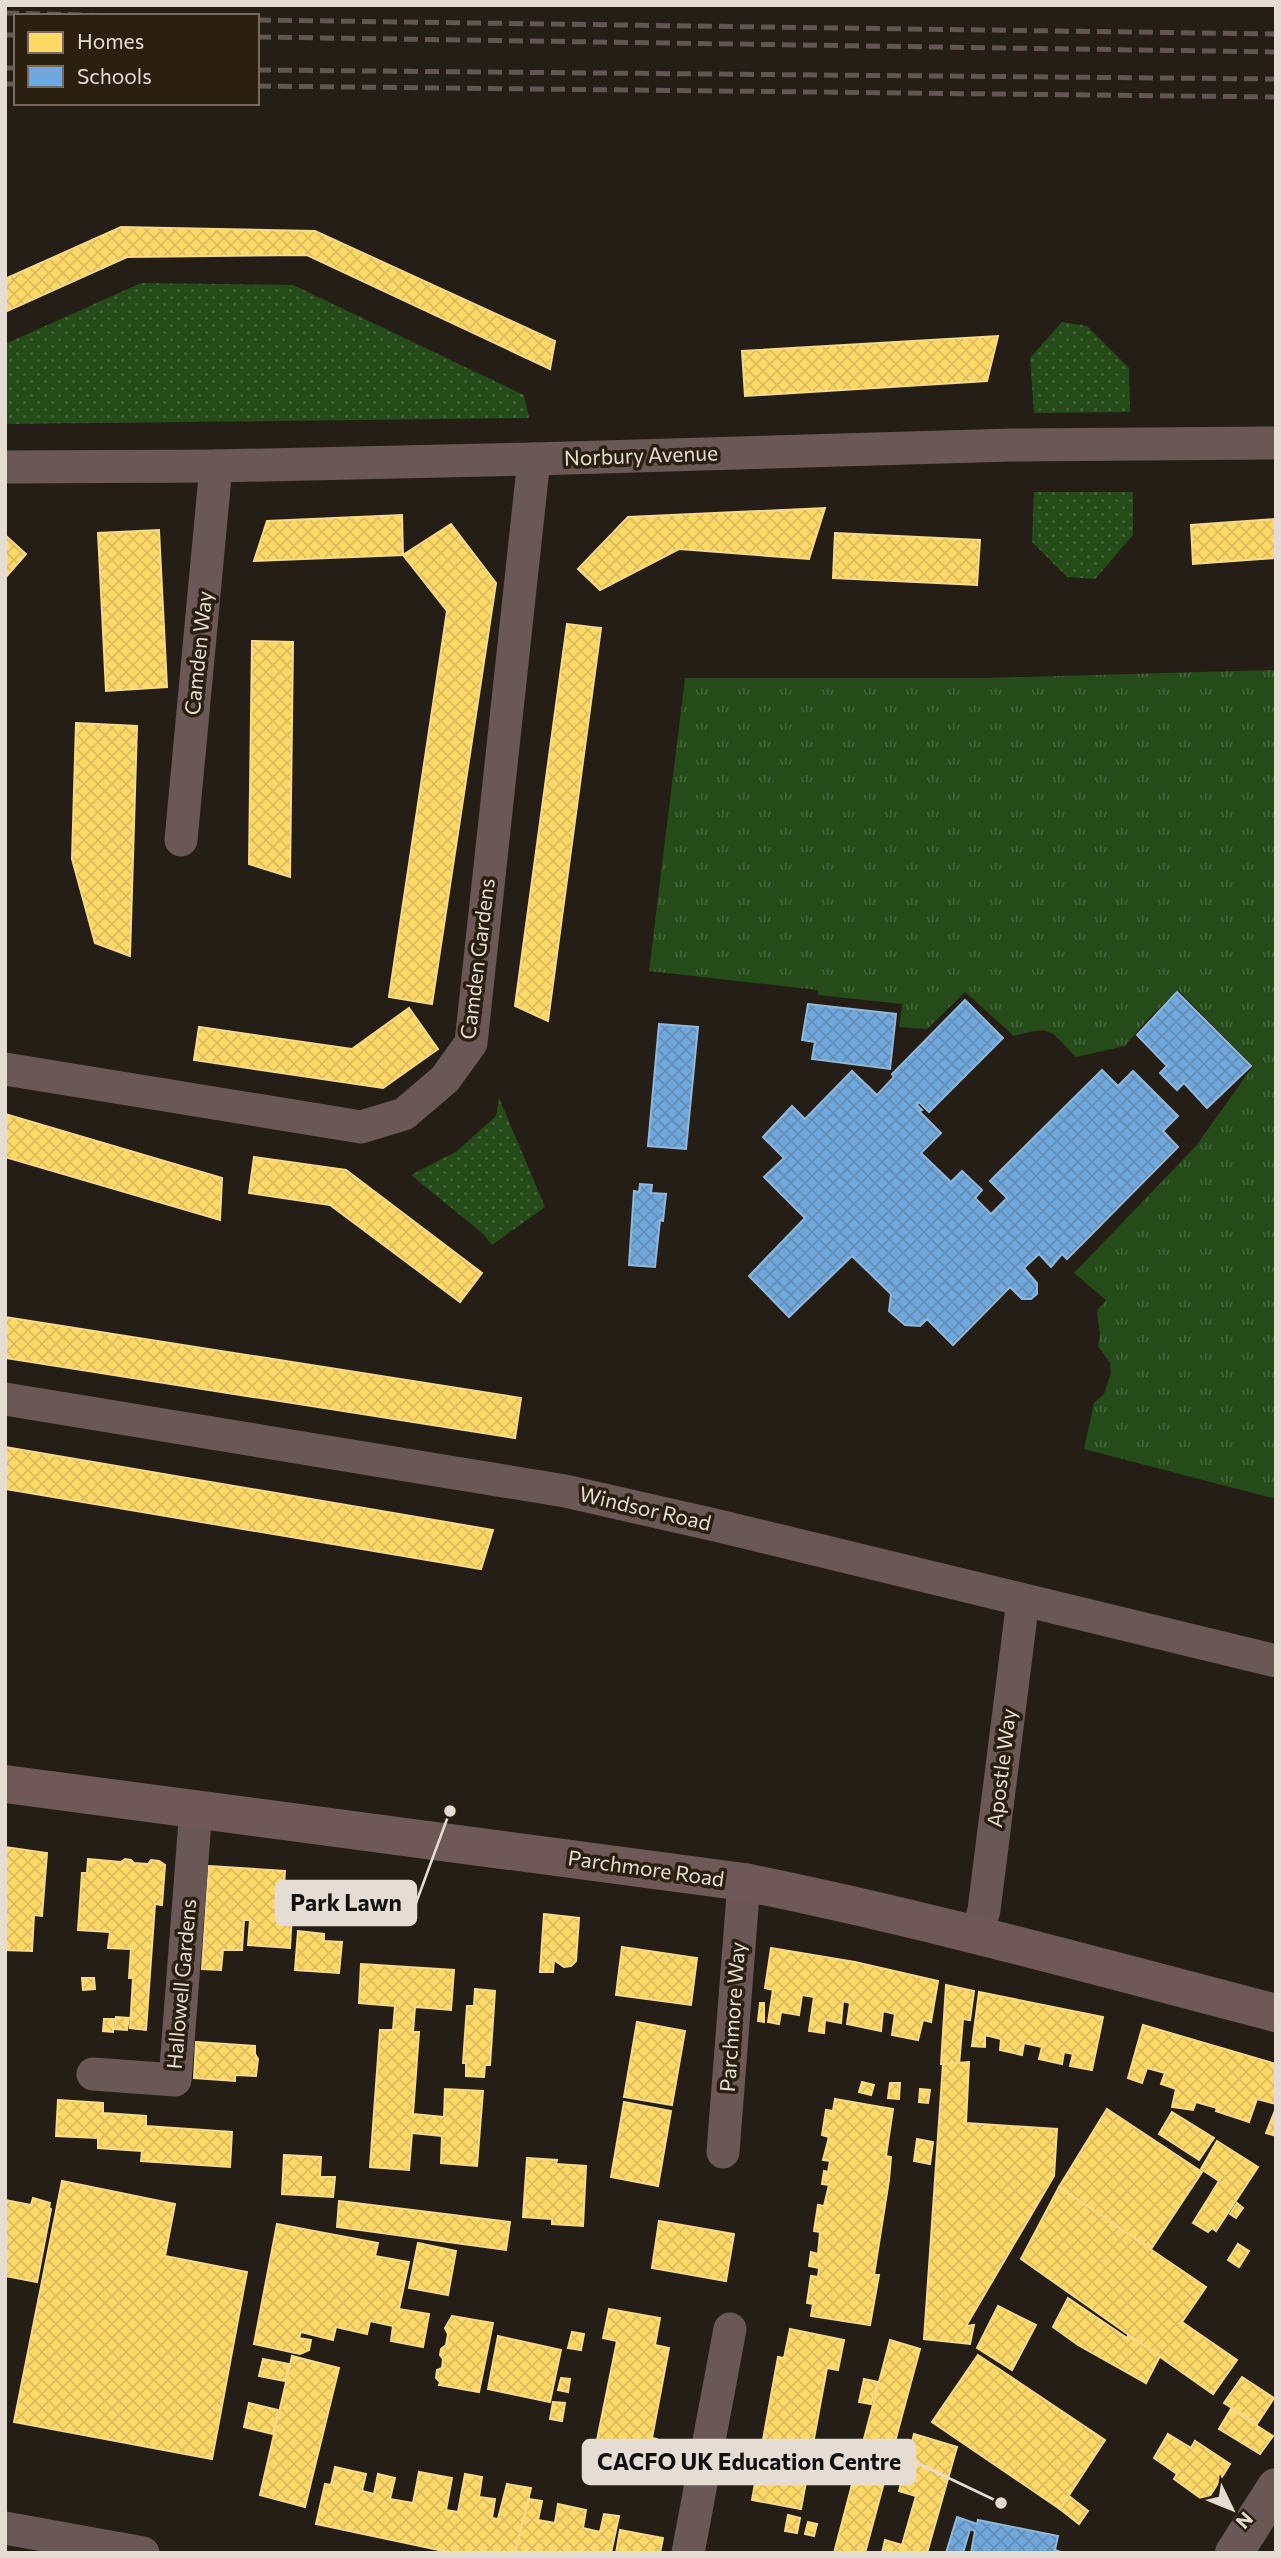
<svg xmlns="http://www.w3.org/2000/svg" width="1281" height="2558" font-family="Commissioner,sans-serif">
<defs>
<pattern id="grass-dots" width="8" height="8" patternUnits="userSpaceOnUse" patternTransform="scale(1.75)"><rect width="8" height="8" fill="#254b19"/><path d="M2 2h.1M6 6h.1" fill="none" stroke="#44643a" stroke-width="1.8" stroke-linecap="round"/></pattern>
<pattern id="park-tufts" width="24" height="20" patternUnits="userSpaceOnUse" patternTransform="scale(1.75)"><rect width="24" height="20" fill="#254b19"/><path d="M3 7l-1-3M5 7V3M7 7l1-3M15 17l-1-3M17 17v-4M19 17l1-3" fill="none" stroke="#44643a"/></pattern>
<pattern id="homes-cross-hatch" width="8" height="8" patternUnits="userSpaceOnUse" patternTransform="scale(1.75)"><rect width="8" height="8" fill="#ffd966"/><path d="M0 0l8 8M0 8l8-8" fill="none" stroke="#dabb5e"/></pattern>
<pattern id="schools-cross-hatch" width="8" height="8" patternUnits="userSpaceOnUse" patternTransform="scale(1.75)"><rect width="8" height="8" fill="#6fa8dc"/><path d="M0 0l8 8M0 8l8-8" fill="none" stroke="#648eb5"/></pattern>
</defs>
<rect width="100%" height="100%" fill="#251e16"/>
<g fill="url(#grass-dots)">
<polygon points="141,283 293,285 524,395 529,418 5,424 5,344"/>
<polygon points="1062,322 1087,326 1129,368 1130,412 1034,413 1030,358"/>
<polygon points="1034,492 1133,492 1133,535 1095,579 1067,577 1032,542"/>
<polygon points="499,1098 545,1207 492,1245 482,1233 411,1175 457,1151 496,1116"/>
</g>
<path fill="url(#park-tufts)" d="M1276,670v829l-192,-50 10,-46 10,-9 7,-21 -1,-10 -12,-17 2,-10 -3,-25 9,-11 -32,-27 122,-127 57,-80 -75,-76 -31,30 -22,26 -49,11c-27,-27 -23,-32 -62,-21l-49,-44 -38,37 -28,-2 3,-23 -84,-9v-5l-169,-19 36,-293h300z"/>
<g fill="url(#homes-cross-hatch)" stroke="#f7da87" stroke-width="2">
<polygon points="121,227 315,231 555,341 550,369 307,255 127,257 5,312 5,279"/>
<polygon points="998,336 987,381 745,396 742,351"/>
<polygon points="825,508 809,559 679,549 600,590 578,569 628,517"/>
<polygon points="402,515 403,555 254,561 267,521"/>
<polygon points="1276,519 1276,558 1193,564 1191,525"/>
<polygon points="451,524 496,583 432,1004 389,997 447,611 403,555"/>
<polygon points="159,530 167,687 106,691 98,533"/>
<polygon points="835,533 980,540 977,585 833,578"/>
<polygon points="5,535 26,554 5,578"/>
<polygon points="567,624 601,628 548,1021 515,1006"/>
<polygon points="252,641 293,642 290,877 249,864"/>
<polygon points="76,723 137,726 130,956 95,943 72,859"/>
<polygon points="409,1008 438,1049 383,1088 194,1060 199,1027 352,1049"/>
<polygon points="5,1114 222,1178 220,1220 5,1157"/>
<polygon points="254,1157 346,1170 482,1273 460,1302 330,1205 249,1193"/>
<polygon points="5,1317 521,1398 515,1438 5,1358"/>
<polygon points="5,1447 493,1530 481,1569 5,1489"/>
<polygon points="5,1847 47,1853 42,1916 34,1915 32,1951 5,1950"/>
<polygon points="88,1859 121,1862 125,1859 131,1860 134,1863 148,1864 151,1860 159,1861 165,1865 162,1905 155,1904 146,2030 130,2028 133,1978 129,1978 131,1949 108,1948 110,1932 78,1930 82,1873 87,1873"/>
<polygon points="209,1866 285,1871 282,1913 292,1914 290,1948 248,1945 250,1920 244,1920 242,1950 223,1950 221,1970 202,1969"/>
<polygon points="544,1914 579,1918 576,1961 571,1966 564,1967 554,1960 553,1972 540,1972"/>
<polygon points="298,1931 324,1934 324,1941 342,1942 339,1973 295,1970"/>
<polygon points="622,1947 697,1958 691,2005 616,1995"/>
<polygon points="771,1948 855,1962 938,1981 931,2022 923,2020 918,2040 892,2035 895,2014 883,2011 881,2031 847,2024 850,2003 843,2001 841,2023 825,2020 824,2033 809,2031 814,1997 802,1995 799,2015 781,2012 779,2024 768,2022 773,1990 765,1988"/>
<polygon points="361,1964 454,1970 451,2010 415,2007 413,2032 419,2032 413,2114 444,2117 445,2089 483,2091 477,2166 441,2163 442,2136 412,2133 409,2170 370,2167 380,2030 393,2030 395,2006 359,2003"/>
<polygon points="82,1978 94,1978 95,1989 83,1990"/>
<polygon points="946,1985 974,1991 970,2020 963,2019 959,2065 941,2064"/>
<polygon points="475,1989 495,1991 490,2065 485,2065 484,2077 466,2076 466,2063 463,2063 467,2006 474,2006"/>
<polygon points="979,1992 1103,2017 1092,2070 1070,2066 1073,2054 1064,2052 1062,2064 1039,2059 1042,2047 1024,2043 1022,2055 1000,2050 1001,2039 985,2035 985,2047 972,2046"/>
<polygon points="760,2003 764,2003 764,2022 758,2021"/>
<polygon points="116,2017 129,2018 127,2030 115,2029"/>
<polygon points="104,2019 114,2019 113,2032 103,2031"/>
<polygon points="637,2022 685,2031 672,2105 624,2097"/>
<polygon points="1143,2025 1276,2064 1276,2104 1257,2099 1249,2122 1216,2111 1217,2108 1196,2102 1193,2110 1172,2107 1176,2089 1161,2084 1165,2073 1147,2068 1142,2083 1128,2078"/>
<polygon points="196,2042 255,2046 255,2054 258,2059 256,2076 235,2075 235,2081 194,2078"/>
<polygon points="969,2062 966,2123 1057,2129 1054,2176 966,2326 974,2325 970,2344 924,2339 943,2064"/>
<polygon points="862,2082 874,2085 871,2095 859,2092"/>
<polygon points="890,2083 900,2083 899,2099 888,2098"/>
<polygon points="920,2089 930,2090 928,2103 919,2102"/>
<polygon points="835,2099 893,2109 886,2156 891,2157 889,2180 874,2275 879,2275 870,2325 811,2316 813,2304 807,2303 811,2276 818,2277 819,2268 809,2266 811,2252 818,2254 820,2232 814,2231 818,2205 824,2206 829,2185 822,2184 824,2171 828,2172 830,2161 823,2160 829,2137 822,2135 826,2110 833,2111"/>
<polygon points="58,2100 103,2103 103,2113 146,2116 146,2126 232,2132 230,2167 141,2161 142,2151 98,2148 98,2138 56,2136"/>
<polygon points="624,2102 671,2111 658,2186 611,2177"/>
<polygon points="1276,2108 1276,2136 1266,2133"/>
<polygon points="1107,2109 1202,2172 1151,2249 1059,2187"/>
<polygon points="1172,2112 1214,2138 1199,2160 1159,2134"/>
<polygon points="917,2139 933,2142 930,2164 914,2161"/>
<polygon points="1217,2141 1258,2167 1216,2231 1212,2228 1208,2232 1193,2223 1219,2181 1201,2169"/>
<polygon points="284,2155 321,2157 320,2177 335,2177 333,2197 282,2194"/>
<polygon points="527,2158 557,2160 556,2164 586,2166 583,2226 552,2224 552,2219 523,2217"/>
<polygon points="62,2181 175,2204 165,2256 247,2272 212,2459 14,2422"/>
<polygon points="1059,2187 1206,2287 1182,2322 1237,2360 1213,2394 1021,2259"/>
<polygon points="33,2198 50,2203 49,2208 51,2209 37,2282 5,2276 5,2200 31,2205"/>
<polygon points="339,2201 510,2222 506,2250 337,2227"/>
<polygon points="1237,2203 1243,2208 1236,2218 1230,2214"/>
<polygon points="659,2221 734,2234 726,2281 652,2268"/>
<polygon points="277,2224 378,2243 375,2256 409,2262 399,2309 429,2314 423,2347 391,2341 393,2326 370,2321 367,2334 336,2327 333,2340 301,2332 299,2338 311,2340 309,2350 300,2354 254,2344"/>
<polygon points="418,2243 456,2251 448,2295 409,2288"/>
<polygon points="1238,2244 1249,2251 1239,2267 1228,2260"/>
<polygon points="1068,2298 1127,2338 1128,2336 1160,2356 1146,2383 1078,2345 1053,2327"/>
<polygon points="998,2306 1036,2325 1012,2370 977,2348"/>
<polygon points="609,2309 660,2318 655,2345 669,2348 652,2438 657,2439 652,2469 594,2455 617,2341 603,2338"/>
<polygon points="452,2316 493,2323 479,2392 439,2385 440,2382 436,2378 437,2370 442,2368 443,2359 440,2355 441,2349 446,2345 448,2334 445,2328"/>
<polygon points="790,2329 844,2340 838,2370 827,2368 801,2509 752,2500 778,2357 784,2358"/>
<polygon points="572,2332 584,2334 581,2350 568,2348"/>
<polygon points="498,2336 561,2350 550,2402 488,2389"/>
<polygon points="890,2340 920,2349 865,2553 834,2553"/>
<polygon points="978,2355 1105,2440 1060,2509 932,2422"/>
<polygon points="292,2356 339,2368 305,2507 260,2495"/>
<polygon points="263,2359 289,2364 285,2381 259,2376"/>
<polygon points="1242,2377 1274,2398 1257,2424 1224,2403"/>
<polygon points="561,2378 570,2379 568,2392 558,2390"/>
<polygon points="864,2379 878,2382 871,2404 859,2402"/>
<polygon points="553,2402 565,2403 562,2421 550,2419"/>
<polygon points="249,2403 278,2410 273,2434 244,2427"/>
<polygon points="1231,2409 1273,2436 1260,2454 1219,2429"/>
<polygon points="914,2434 957,2447 927,2553 882,2553 885,2540 902,2545 916,2496 899,2491"/>
<polygon points="1168,2434 1191,2448 1195,2441 1230,2464 1206,2502 1174,2479 1177,2474 1154,2458"/>
<polygon points="335,2467 366,2474 362,2491 374,2494 378,2474 395,2478 390,2499 413,2503 419,2472 452,2478 446,2510 458,2512 465,2474 482,2477 479,2497 495,2499 492,2518 498,2519 507,2484 531,2488 515,2553 453,2553 316,2524 325,2484 331,2485"/>
<polygon points="1069,2496 1088,2511 1079,2524 1060,2509"/>
<polygon points="529,2499 542,2501 538,2520 555,2523 558,2504 586,2510 583,2528 600,2532 604,2514 619,2516 611,2553 515,2553"/>
<polygon points="788,2515 800,2518 797,2533 785,2531"/>
<polygon points="808,2522 817,2524 814,2536 805,2534"/>
<polygon points="620,2530 663,2538 660,2553 616,2553"/>
</g>
<g fill="url(#schools-cross-hatch)" stroke="#92b8d9" stroke-width="2">
<polygon points="1177,992 1251,1066 1207,1108 1184,1083 1177,1090 1160,1073 1167,1066 1137,1035"/>
<polygon points="965,1000 1003,1038 929,1112 919,1102 917,1105 922,1110 919,1111 941,1133 921,1153 951,1182 962,1171 982,1190 975,1198 991,1214 1007,1198 990,1181 1102,1070 1118,1086 1133,1071 1178,1116 1163,1131 1178,1147 1067,1259 1062,1254 1051,1267 1039,1254 1024,1268 1037,1283 1037,1294 1031,1299 1022,1299 1010,1287 953,1345 927,1319 920,1326 905,1325 889,1311 891,1294 852,1256 789,1317 749,1276 805,1218 764,1177 784,1158 763,1137 792,1106 805,1119 852,1071 877,1095 894,1077 892,1074"/>
<polygon points="808,1004 896,1014 890,1069 812,1059 815,1042 802,1040"/>
<polygon points="659,1024 698,1027 686,1149 648,1146"/>
<polygon points="640,1184 652,1185 651,1193 666,1194 663,1221 660,1220 655,1267 629,1265 634,1191 639,1192"/>
<polygon points="957,2517 977,2524 978,2520 1058,2536 1055,2550 1063,2553 971,2553 975,2531 970,2529 963,2553 946,2553"/>
</g>
<g fill="none" stroke-linecap="round" stroke-linejoin="round">
<g stroke="#6a5857" stroke-width="33">
<polyline points="5,467 216,466 534,459 1012,445 1276,443"/>
<polyline points="181,840 216,466"/>
<polyline points="5,1069 361,1127 404,1114 445,1079 471,1043 534,459"/>
<polyline points="5,1399 565,1491 715,1525 1276,1661"/>
<polyline points="977,1934 984,1910 1023,1600"/>
<polyline points="93,2074 175,2080 196,1808"/>
<polyline points="723,2152 744,1882"/>
<polyline points="5,2528 143,2553"/>
<polyline points="688,2553 730,2329"/>
</g>
<polyline stroke="#6a5857" stroke-width="38" points="1234,2553 1276,2487"/>
<path stroke="#6e5958" stroke-width="38" d="M5,1784l739,98c179,36 355,85 532,131"/>
<g stroke="#625654" stroke-width="5" stroke-dasharray="14 7" stroke-linecap="butt">
<polyline points="5,13 123,16"/>
<polyline points="257,20 1276,34"/>
<polyline points="5,35 16,35"/>
<polyline points="257,37 1276,52"/>
<polyline points="5,68 16,68"/>
<polyline points="257,70 1276,79"/>
<polyline points="5,84 16,84"/>
<polyline points="257,86 1276,97"/>
</g>
</g>
<g text-anchor="middle" stroke-width="7" stroke-linejoin="round" paint-order="stroke">
<g font-size="21" fill="#e5dcd3" stroke="#2b1f10">
<text transform="translate(641 456) rotate(-2)" y="7">Norbury Avenue</text>
<text transform="translate(199 653) rotate(-84)" y="7">Camden Way</text>
<text transform="translate(478 959) rotate(-83)" y="7">Camden Gardens</text>
<text transform="translate(645 1509) rotate(13)" y="7">Windsor Road</text>
<text transform="translate(1002 1768) rotate(-83)" y="7">Apostle Way</text>
<text transform="translate(646 1869) rotate(8)" y="7">Parchmore Road</text>
<text transform="translate(182 1984) rotate(-85)" y="7">Hallowell Gardens</text>
<text transform="translate(733 2017) rotate(-86)" y="7">Parchmore Way</text>
</g>
</g>
<path fill="none" stroke="#e5dcd3" stroke-width="2.5" d="M450 1811L416 1903M1001 2503L915 2462"/>
<g fill="#e5dcd3" stroke="#2b1f10" stroke-width="2.5">
<circle cx="450" cy="1811" r="7"/>
<circle cx="1001" cy="2503" r="7"/>
</g>
<g fill="#e5dcd3" stroke="#e5dcd3" stroke-width="2.5">
<rect x="276" y="1881" width="140" height="44" rx="7"/>
<rect x="583" y="2440" width="332" height="44" rx="7"/>
</g>
<g font-size="23" text-anchor="middle" font-weight="bold" fill="#111">
<text x="346" y="1911">Park Lawn</text>
<text x="749" y="2470">CACFO UK Education Centre</text>
</g>
<rect width="1281" height="2558" fill="none" stroke="#e5dcd3" stroke-width="14"/>
<rect x="14" y="14" width="245" height="91" fill="#2b1f10" stroke="#756b5e" stroke-width="2"/>
<rect x="28" y="32" width="35" height="21" fill="#ffd966" stroke="#756b5e" stroke-width="2"/>
<text x="77" y="49" font-size="21" fill="#e5dcd3">Homes</text>
<rect x="28" y="66" width="35" height="21" fill="#6fa8dc" stroke="#756b5e" stroke-width="2"/>
<text x="77" y="84" font-size="21" fill="#e5dcd3">Schools</text>
<g transform="translate(1232 2509) rotate(133)" stroke="#2b1f10" stroke-width="5" paint-order="stroke">
<path d="M0-5L12 26L0 18L-12 26Z" fill="#e5dcd3"/>
<text y="-10" font-size="19" font-weight="bold" text-anchor="middle" fill="#e5dcd3">N</text>
</g>
</svg>
